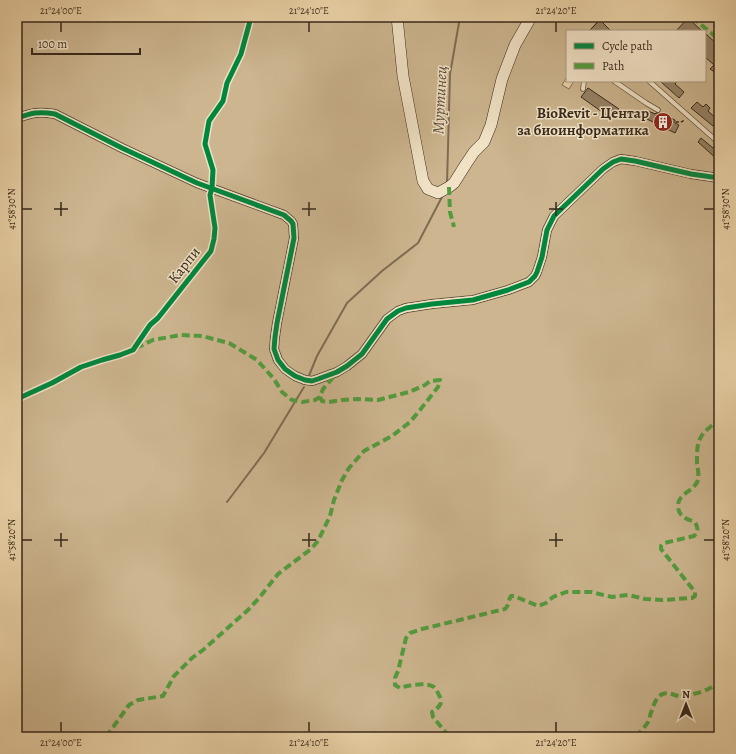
<svg xmlns="http://www.w3.org/2000/svg" width="736" height="754" font-family="Alegreya,serif">
<rect width="100%" height="100%" fill="#ead2a7"/>
<filter id="stains"><feTurbulence type="fractalNoise" baseFrequency=".005" numOctaves="4"/><feColorMatrix values="0 0 0 0 .2 0 0 0 0 .09 0 0 0 0 .02 0 0 0 .5 -.17"/></filter>
<radialGradient id="worn" r=".72"><stop offset=".6" stop-color="#630" stop-opacity="0"/><stop offset="1" stop-color="#630" stop-opacity=".3"/></radialGradient>
<path fill="#ccb58f" stroke="#826f55" fill-rule="evenodd" d="M17,17h702v720h-702zM599,20l12,11h94v50h-131l-5,8 -7,-4 5,-8v-46h22zM588,88l30,21 -36,-12zM648,111l7,3 2,-2 17,8 1,12 -30,-14z"/>
<g fill="none" stroke-linecap="round" stroke-linejoin="round">
<g stroke="#7e6c52" stroke-width="2">
<polyline points="447,184 450,74 460,17"/>
<polyline points="308,378 317,356 347,303 382,271 418,243 443,195"/>
<polyline points="227,502 264,453 304,387"/>
</g>
</g>
<g fill="#958164" stroke="#38291b">
<polygon points="688,18 702,31 676,31"/>
<polygon points="600,20 611,31 589,31"/>
<polygon points="705,33 719,46 719,69 716,73 710,69 714,65 705,57"/>
<polygon points="660,81 677,81 675,84 684,92 679,98"/>
<polygon points="588,88 619,109 612,119 581,97"/>
<polygon points="697,102 703,107 706,104 710,108 708,111 718,120 713,126 691,108"/>
<polygon points="648,111 655,114 656,113 659,113 675,120 675,123 679,125 675,133 645,118"/>
<polygon points="701,138 713,148 715,146 719,150 719,161 698,142"/>
</g>
<g fill="none" stroke-linecap="round" stroke-linejoin="round">
<defs>
<g id="service">
<polyline points="614,81 646,103 658,110"/>
<polyline points="649,81 719,143"/>
<polyline points="583,89 584,81"/>
</g>
<path id="minor" d="M17,118c15,-5 21,-7 38,-4l67,34 75,35 87,32 7,6 2,3 1,14 -17,85 -2,14 -1,12 4,11 7,9 10,7 10,4 7,1 6,-2 19,-7 10,-6 15,-12 25,-35 11,-8 8,-3 26,-4 41,-4 35,-10 21,-8 6,-6 2,-4 5,-15 5,-27 7,-14 49,-47 10,-7 8,-3 14,2 56,13 28,4"/>
<polyline id="secondary" points="397,17 403,76 423,181 428,189 438,193 449,187 454,183 466,164 474,152 484,142 491,125 502,79 515,45 531,17"/>
</defs>
<use href="#service" stroke="#64533e" stroke-width="5.5"/>
<use href="#minor" stroke="#64533e" stroke-width="10"/>
<use href="#secondary" stroke="#38291b" stroke-width="12"/>
<polyline stroke="#38291b" stroke-width="1.5" stroke-dasharray="3 2" stroke-linecap="butt" points="676,122 681,122 685,120"/>
<use href="#service" stroke="#f1e2c6" stroke-width="4"/>
<use href="#minor" stroke="#f1e2c6" stroke-width="8"/>
<use href="#secondary" stroke="#f1e2c6" stroke-width="11"/>
<g stroke="#529c3e" stroke-width="4" stroke-dasharray="8 4" stroke-linecap="butt">
<polyline points="692,17 716,37"/>
<polyline points="449,187 450,212 454,227"/>
<polyline points="136,348 153,340 180,335 202,336 229,343 257,360 274,379 282,392 292,400 302,402 315,400 320,397"/>
<polyline points="106,737 129,705 138,700 163,696 174,676 192,658 203,650 248,610 259,598 278,574 311,549 318,541 330,516 334,500 342,480 349,468 364,451 392,436 410,422 420,410 438,387 440,380 430,381 425,385 409,392 378,400 358,399 343,400 329,402 322,401 320,397 323,389 336,374"/>
<path d="M448,737l-1,-3 -14,-17 -1,-5c7,-5 12,-8 7,-17 -1,-2 -3,-6 -5,-8 -8,-5 -26,-2 -34,1l-5,-3v-7l3,-7 8,-33 4,-5 12,-4 83,-20c4,-3 3,-9 6,-13h3l24,10 8,-3 7,-6 13,-5h25l21,5 16,-2 17,4 17,1 30,-2 3,-2v-4l-34,-43v-3l3,-3 30,-7c5,-6 4,-8 1,-14 -9,-3 -17,-6 -17,-16 0,-13 16,-14 20,-26 1,-4 0,-11 -1,-16 0,-15 -1,-26 12,-36 3,-3 6,-5 10,-7"/>
<path d="M636,737c4,-5 9,-10 12,-15 2,-4 2,-8 4,-12 6,-19 13,-20 30,-12 10,-5 30,-6 35,-17 2,-3 2,-7 2,-10"/>
</g>
<defs>
<g id="cycleway">
<path d="M17,118c15,-5 21,-7 38,-4l67,34 75,35 87,32 7,6 2,3 1,14 -17,85 -2,14 -1,12 4,11 7,9 10,7 10,4 7,1 6,-2 19,-7 10,-6 15,-12 25,-35 11,-8 8,-3 26,-4 41,-4 35,-10 21,-8 6,-6 2,-4 5,-15 5,-27 7,-14 49,-47 10,-7 8,-3 14,2 56,13 28,4"/>
<polyline points="17,399 52,383 81,367 102,360 120,355 133,350 150,325 158,318 211,251 214,239 215,228 210,195 212,188 213,170 205,144 209,121 223,101 227,83 241,54 250,21 251,17"/>
</g>
</defs>
<use href="#cycleway" stroke="#f1e2c6" stroke-width="8"/>
<use href="#cycleway" stroke="#00873e" stroke-width="5"/>
</g>
<path fill="none" stroke="#38291b" stroke-width="1.5" d="M61,22v10M309,22v10M556,22v10M61,202v14M309,202v14M556,202v14M22,209h10M54,209h14M302,209h14M549,209h14M704,209h10M61,533v14M309,533v14M556,533v14M22,540h10M54,540h14M302,540h14M549,540h14M704,540h10M61,722v10M309,722v10M556,722v10"/>
<defs>
<symbol id="building-disc" viewBox="-11 -11 22 22"><circle r="9.5" fill="#8f2418" stroke="#f1e2c6"/><path d="M-4-6H4V6H1V3H-1V6H-4ZM-2.5-4.3h1.7v1.8h-1.7ZM.8-4.3h1.7v1.8H.8ZM-2.5-1h1.7V.8h-1.7ZM.8-1h1.7V.8H.8Z" fill="#fff"/></symbol>
</defs>
<g fill-rule="evenodd">
<use href="#building-disc" x="652" y="111" width="22" height="22"/>
</g>
<g text-anchor="middle" stroke-width="3" stroke-linejoin="round" paint-order="stroke">
<g font-size="15" font-weight="bold" fill="#38291b" stroke="#f1e2c6" text-anchor="end">
<text x="649" y="118">BioRevit - Центар<tspan x="649" dy="17">за биоинформатика</tspan></text>
</g>
<g font-size="15" fill="#38291b" stroke="#f1e2c6">
<text transform="translate(184 265) rotate(-52)" y="5">Карпи</text>
</g>
<g font-size="16" font-style="italic" fill="#5b4b37" stroke="#f1e2c6">
<text transform="translate(439 100) rotate(-87)" y="6">Муртинец</text>
</g>
</g>
<rect width="736" height="754" fill="none" stroke="#ead2a7" stroke-width="44"/>
<rect x="566" y="30" width="140" height="52" fill="#f1e2c6" stroke="#a79882"/>
<rect x="574" y="43" width="20" height="6" fill="#00873e" stroke="#a79882"/>
<text x="602" y="50" font-size="12" fill="#38291b">Cycle path</text>
<rect x="574" y="63" width="20" height="6" fill="#529c3e" stroke="#a79882"/>
<text x="602" y="70" font-size="12" fill="#38291b">Path</text>
<g transform="translate(686 704)" stroke="#f1e2c6" stroke-width="3" paint-order="stroke">
<path d="M0-3L7 15L0 10L-7 15Z" fill="#38291b"/>
<text y="-6" font-size="11" font-weight="bold" text-anchor="middle" fill="#38291b">N</text>
</g>
<path d="M32 48v6h108v-6" fill="none" stroke="#38291b" stroke-width="2"/>
<text x="38" y="48" font-size="12" fill="#38291b" stroke="#f1e2c6" stroke-width="3" paint-order="stroke">100 m</text>
<rect x="22" y="22" width="692" height="710" fill="none" stroke="#38291b" stroke-width="1.5"/>
<g font-size="10" text-anchor="middle" fill="#38291b">
<text x="61" y="14">21°24'00"E</text>
<text x="309" y="14">21°24'10"E</text>
<text x="556" y="14">21°24'20"E</text>
<text transform="translate(11 209) rotate(-90)" y="4">41°58'30"N</text>
<text transform="translate(725 209) rotate(-90)" y="4">41°58'30"N</text>
<text transform="translate(11 540) rotate(-90)" y="4">41°58'20"N</text>
<text transform="translate(725 540) rotate(-90)" y="4">41°58'20"N</text>
<text x="61" y="746">21°24'00"E</text>
<text x="309" y="746">21°24'10"E</text>
<text x="556" y="746">21°24'20"E</text>
</g>
<rect width="100%" height="100%" filter="url(#stains)"/>
<rect width="100%" height="100%" fill="url(#worn)"/>
</svg>
